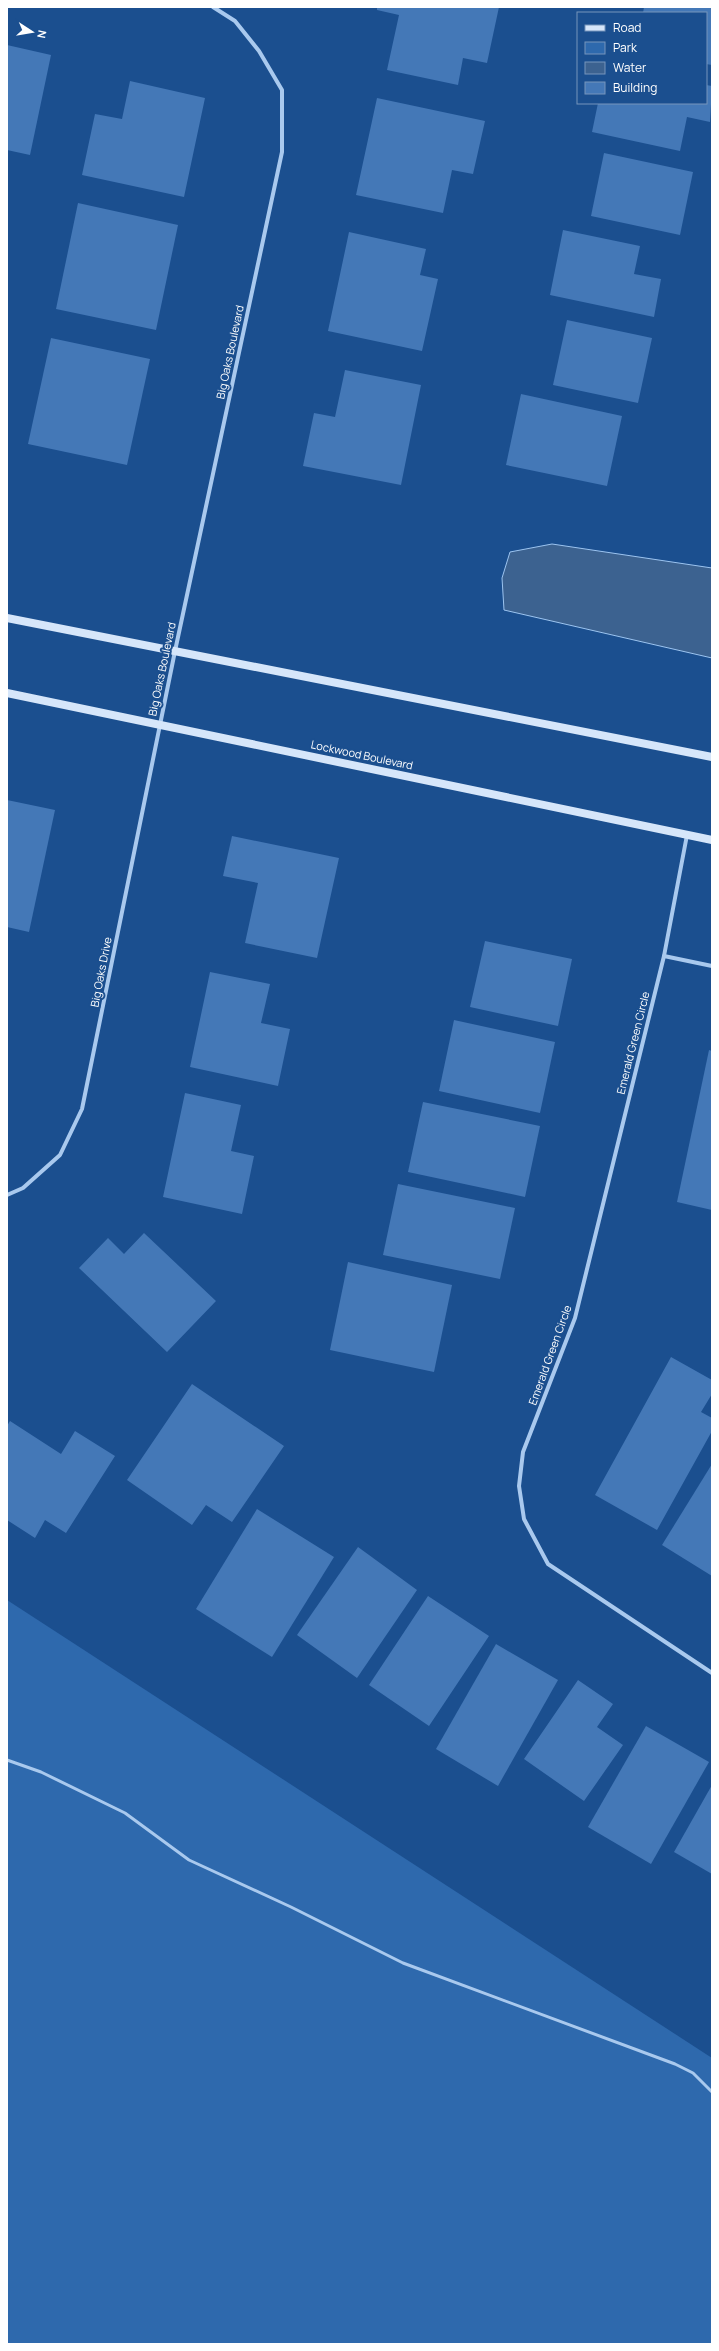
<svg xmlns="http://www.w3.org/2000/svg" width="719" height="2351" font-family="Manrope,sans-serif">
<rect width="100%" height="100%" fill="#1b4f8f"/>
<polygon fill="#2e69ad" points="7,1600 712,2058 712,2344 7,2344"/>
<polygon fill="#3c6290" stroke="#9cc4f0" points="552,544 712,568 712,658 504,610 502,578 510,552"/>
<g fill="#4478b7">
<polygon points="377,7 499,7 487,63 463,58 458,85 387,70 399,15 377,10"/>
<polygon points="644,7 712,7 712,65 706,64 706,13 643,13"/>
<polygon points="7,45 51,55 30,155 7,150"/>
<polygon points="130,81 205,98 184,197 82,175 95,114 122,119"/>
<polygon points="706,85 712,86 710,122 687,117 680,151 592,132 598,103 706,103"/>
<polygon points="377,98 485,121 473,174 452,170 443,213 356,195"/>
<polygon points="604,153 693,172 680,235 591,216"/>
<polygon points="78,203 178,225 156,330 56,309"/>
<polygon points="563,230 640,246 634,274 661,279 654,317 550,295"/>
<polygon points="349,232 426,249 420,275 438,279 422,351 328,331"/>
<polygon points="567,320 652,338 638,403 553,385"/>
<polygon points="51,338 150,359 127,465 28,444"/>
<polygon points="345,370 421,385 401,485 303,466 314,413 335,417"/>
<polygon points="521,394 622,416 607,486 506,465"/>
<polygon points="7,800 55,810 29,932 7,927"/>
<polygon points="232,836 339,858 317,958 245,943 258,883 223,876"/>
<polygon points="485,941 572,959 558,1026 470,1007"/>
<polygon points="210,972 270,984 261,1023 290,1029 278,1086 190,1067"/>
<polygon points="454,1020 555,1042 540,1113 439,1091"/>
<polygon points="709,1050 712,1051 712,1210 677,1202"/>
<polygon points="185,1093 241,1105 231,1151 254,1156 242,1214 163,1197"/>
<polygon points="423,1102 540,1126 525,1197 408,1172"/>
<polygon points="398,1184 515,1208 500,1279 383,1255"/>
<polygon points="144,1233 216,1301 167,1352 79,1268 108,1238 124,1254"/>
<polygon points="348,1262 452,1285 434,1372 330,1350"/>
<polygon points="671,1357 712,1380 712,1394 701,1412 712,1418 712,1431 657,1530 595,1495"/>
<polygon points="192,1384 284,1446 232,1522 206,1505 192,1525 127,1480"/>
<polygon points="10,1421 61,1454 75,1431 115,1456 66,1533 45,1520 35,1538 7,1520 7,1426"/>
<polygon points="712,1464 712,1576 662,1545"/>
<polygon points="257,1509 334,1557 272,1657 196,1609"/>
<polygon points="358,1547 417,1590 357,1678 297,1635"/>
<polygon points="428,1596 489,1636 429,1726 369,1685"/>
<polygon points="496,1644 558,1680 498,1786 436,1749"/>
<polygon points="578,1680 613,1704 597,1727 623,1745 584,1801 524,1759"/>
<polygon points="646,1726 709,1762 651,1864 588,1827"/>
<polygon points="712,1785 712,1874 674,1852"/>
</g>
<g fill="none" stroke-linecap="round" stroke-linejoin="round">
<polyline stroke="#a9c9ee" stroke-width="3" points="7,1760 41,1772 125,1813 189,1860 291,1907 403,1963 675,2064 693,2073 712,2092"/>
<g stroke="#a9c9ee" stroke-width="4">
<polyline points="687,835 664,956 575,1318 523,1452 519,1486 524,1519 548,1564 712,1673"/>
<polyline points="664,956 712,966"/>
<polyline points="7,1195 23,1188 60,1155 82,1109 175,651 282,152 282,90 259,51 235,21 213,7"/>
</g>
<g stroke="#d6e6fa" stroke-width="8">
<polyline points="7,618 712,757"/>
<polyline points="7,693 712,840"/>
</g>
</g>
<g text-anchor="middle" stroke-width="4" stroke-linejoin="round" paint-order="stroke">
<g font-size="11" fill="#fff" stroke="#1b4f8f">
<text transform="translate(230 352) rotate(-78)" y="4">Big Oaks Boulevard</text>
<text transform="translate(162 669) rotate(-78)" y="4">Big Oaks Boulevard</text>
<text transform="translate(362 755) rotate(12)" y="4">Lockwood Boulevard</text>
<text transform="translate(101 972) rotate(-79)" y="4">Big Oaks Drive</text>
<text transform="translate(633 1043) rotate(-76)" y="4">Emerald Green Circle</text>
<text transform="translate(550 1355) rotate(-70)" y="4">Emerald Green Circle</text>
</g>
</g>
<rect width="719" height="2351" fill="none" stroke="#ffffff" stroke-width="16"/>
<rect x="577" y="12" width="130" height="92" fill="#1b4f8f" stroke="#7695bc"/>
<rect x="585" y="25" width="20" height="6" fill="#d6e6fa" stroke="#7695bc"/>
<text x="613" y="32" font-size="12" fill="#ffffff">Road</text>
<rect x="585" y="42" width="20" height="12" fill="#2e69ad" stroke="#7695bc"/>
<text x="613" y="52" font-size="12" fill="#ffffff">Park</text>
<rect x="585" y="62" width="20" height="12" fill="#3c6290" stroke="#7695bc"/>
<text x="613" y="72" font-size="12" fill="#ffffff">Water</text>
<rect x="585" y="82" width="20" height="12" fill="#4478b7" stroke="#7695bc"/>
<text x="613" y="92" font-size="12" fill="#ffffff">Building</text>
<g transform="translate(32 32) rotate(102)" stroke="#1b4f8f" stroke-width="3" paint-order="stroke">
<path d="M0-3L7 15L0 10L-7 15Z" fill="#ffffff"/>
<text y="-6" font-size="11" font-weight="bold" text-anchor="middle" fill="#ffffff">N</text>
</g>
</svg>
